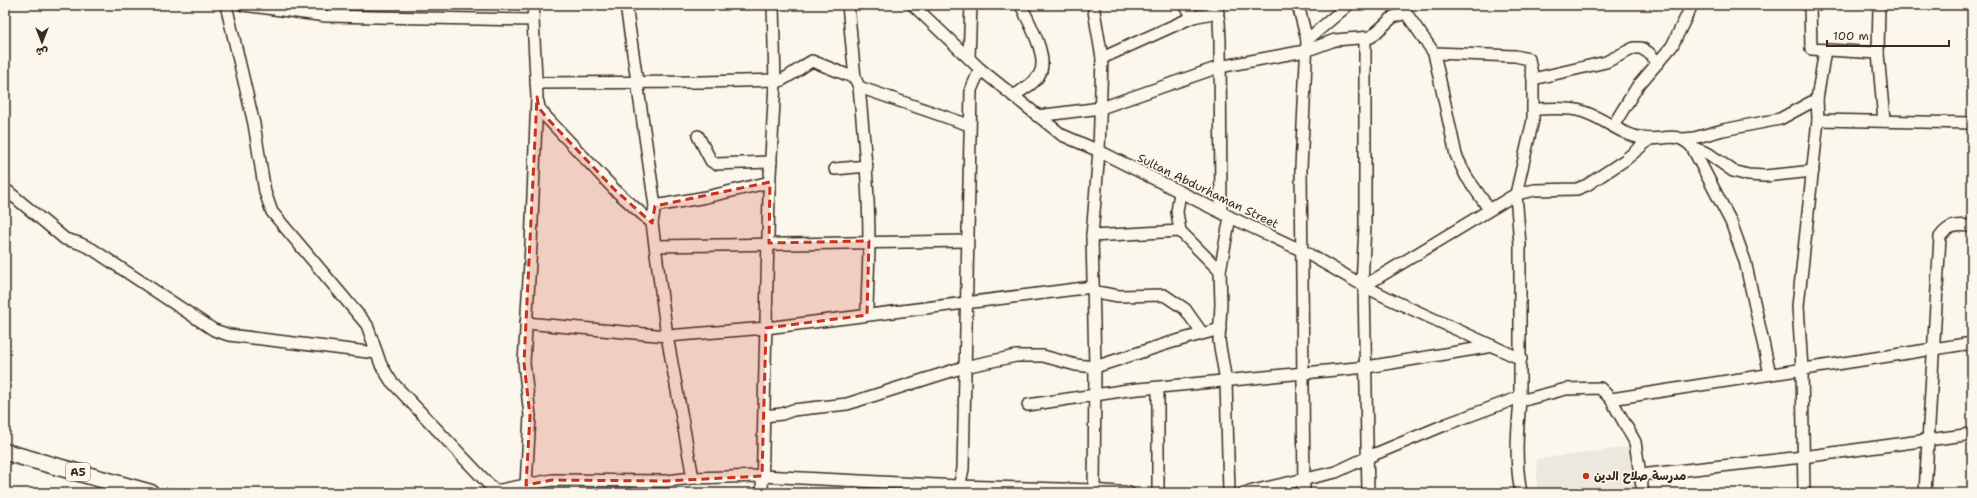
<svg xmlns="http://www.w3.org/2000/svg" width="1977" height="498" font-family="'Shantell Sans','Playpen Sans Arabic',sans-serif">
<rect width="100%" height="100%" fill="#fbf7ec"/>
<filter id="ink" filterUnits="userSpaceOnUse"><feTurbulence type="fractalNoise" baseFrequency=".025" numOctaves="2"/><feDisplacementMap in="SourceGraphic" scale="8" xChannelSelector="R" yChannelSelector="G"/><feConvolveMatrix kernelMatrix="1 2 1 2 8 2 1 2 1" color-interpolation-filters="sRGB"/></filter>
<g filter="url(#ink)">
<polygon fill="#ede8dd" points="1630,447 1638,493 1537,493 1537,459"/>
<g fill="none" stroke-linecap="round" stroke-linejoin="round">
<defs>
<g id="minor">
<polyline points="226,5 254,124 265,192 272,212 367,325 381,365 391,381 495,491"/>
<polyline points="243,5 326,16 533,20"/>
<polyline points="626,5 655,206 652,223 667,336 693,478"/>
<path d="M848,5l7,73 4,9c5,52 10,103 10,155 0,24 -2,48 -2,73"/>
<polyline points="913,5 980,69 1062,135 1099,151 1230,217 1303,251 1364,286 1392,300 1521,359"/>
<polyline points="1093,5 1102,58 1099,151 1092,236 1095,367 1094,493"/>
<polyline points="1185,5 1193,17"/>
<polyline points="1216,5 1219,22 1220,40 1221,212"/>
<polyline points="1298,5 1307,40 1301,168 1304,493"/>
<polyline points="1810,5 1811,49 1878,53"/>
<polyline points="1879,5 1878,53 1884,121"/>
<polyline points="1307,40 1348,5"/>
<polyline points="1825,50 1817,99 1818,120 1972,123"/>
<polyline points="1434,53 1456,155 1466,176 1489,209"/>
<polyline points="969,57 971,5"/>
<polyline points="1102,58 1193,17 1218,12"/>
<polyline points="1533,79 1606,62 1634,48 1641,48 1649,53 1658,63"/>
<polyline points="536,83 703,82 775,80"/>
<path d="M775,83c14,-5 24,-15 37,-22l43,17"/>
<polyline points="859,87 969,125"/>
<path d="M1013,96c9,-6 21,-12 26,-21 11,-17 -11,-54 -18,-70"/>
<polyline points="538,102 539,108 547,118 614,189 652,223"/>
<path d="M1535,109c14,0 32,-2 46,2 22,6 39,24 62,27 20,4 32,-9 49,9l39,75 14,39 25,113"/>
<polyline points="1037,116 1101,108 1219,67 1305,51 1335,40 1371,37 1393,17 1406,13 1434,53 1515,56 1529,59 1533,79 1533,120 1516,194 1520,245 1520,401"/>
<polyline points="1613,126 1637,87 1672,46 1692,5"/>
<polyline points="698,136 711,161 716,164 771,162"/>
<polyline points="1683,139 1694,138 1723,130 1780,119 1817,99"/>
<polyline points="1692,147 1709,154 1733,171 1748,175 1765,176 1813,171"/>
<polyline points="835,169 867,166"/>
<polyline points="5,189 65,239 79,243 92,249 214,330 229,335 376,353"/>
<polyline points="1180,192 1177,212 1180,231 1220,271"/>
<polyline points="655,206 706,197 770,182"/>
<polyline points="1092,236 1180,231"/>
<polyline points="656,246 967,241"/>
<polyline points="1362,284 1365,226 1365,38"/>
<polyline points="1092,287 1096,292 1119,296 1164,295 1185,309 1202,333"/>
<polyline points="526,323 667,336 766,328 1092,287"/>
<polyline points="1611,399 1635,442 1643,493"/>
<polyline points="1028,405 1128,390 1367,367 1493,346"/>
<polyline points="764,416 782,414 793,410 847,404 964,367 1016,356 1043,356 1076,365 1095,367 1169,343 1220,329"/>
<polyline points="1640,475 1803,457 1972,434"/>
<polyline points="526,485 530,416 524,363 531,245 537,97 533,20 534,5"/>
<polyline points="958,492 963,469 971,90 980,69"/>
<polyline points="494,493 495,491 552,480 666,481 693,478 762,476 958,486 1093,490 1129,493"/>
<polyline points="762,493 769,194 775,83 773,5"/>
<polyline points="1158,493 1158,388"/>
<polyline points="1229,493 1226,381 1219,341 1221,304 1220,271 1230,217"/>
<polyline points="1244,493 1336,472 1368,457 1447,424 1520,397"/>
<polyline points="1368,493 1364,286 1516,194 1535,190 1577,189 1587,185 1625,160 1650,139"/>
<path d="M1521,493c-6,-31 -4,-61 -1,-92l46,-12 34,-1 11,11 361,-56"/>
<polyline points="1804,493 1802,369 1798,306 1818,120"/>
<path d="M1925,493l15,-256c9,-13 17,-12 32,-11"/>
</g>
<polyline id="highway" points="5,452 151,493"/>
</defs>
<use href="#minor" stroke="#3b2a1e" stroke-width="14"/>
<use href="#highway" stroke="#3b2a1e" stroke-width="19"/>
<use href="#minor" stroke="#fbf7ec" stroke-width="11"/>
<use href="#highway" stroke="#fbf7ec" stroke-width="16"/>
</g>
</g>
<path fill="#c8321e" fill-opacity="0.2" stroke="#c8321e" stroke-width="3" stroke-dasharray="8 5" stroke-linejoin="round" d="M537,97l2,11 8,10 67,71 38,34 3,-17 115,-24 -1,61 100,-2 -2,74 -101,13 -4,148 -96,5 -114,-1 -26,5 4,-69 -6,-53z"/>
<circle fill="#c8321e" stroke="#fbf7ec" stroke-width="1.5" cx="1586" cy="476" r="4"/>
<g text-anchor="middle" stroke-width="3.5" stroke-linejoin="round" paint-order="stroke">
<rect fill="#fbf7ec" stroke="#75685c" stroke-width="1" x="66" y="463" width="24" height="18" rx="3"/>
<g font-size="11" font-weight="bold" fill="#3b2a1e">
<text x="78" y="476">A5</text>
</g>
<g font-size="12" fill="#3b2a1e" stroke="#fbf7ec">
<text transform="translate(1208 191) rotate(26)" y="4">Sultan Abdurhaman Street</text>
</g>
<g font-size="12" font-weight="bold" fill="#3b2a1e" stroke="#fbf7ec" text-anchor="start">
<text x="1594" y="480">مدرسة صلاح الدين</text>
</g>
</g>
<rect width="1977" height="498" fill="none" stroke="#fbf7ec" stroke-width="20"/>
<rect x="10" y="10" width="1957" height="478" fill="none" stroke="#3b2a1e" stroke-width="1.5" filter="url(#ink)"/>
<g transform="translate(42 42) rotate(180)" stroke="#fbf7ec" stroke-width="3" paint-order="stroke">
<path d="M0-3L7 15L0 10L-7 15Z" fill="#3b2a1e"/>
<text y="-6" font-size="11" font-weight="bold" text-anchor="middle" fill="#3b2a1e">ش</text>
</g>
<path d="M1827 40v6h122v-6" fill="none" stroke="#3b2a1e" stroke-width="2"/>
<text x="1833" y="40" font-size="12" fill="#3b2a1e" stroke="#fbf7ec" stroke-width="3" paint-order="stroke">100 m</text>
</svg>
